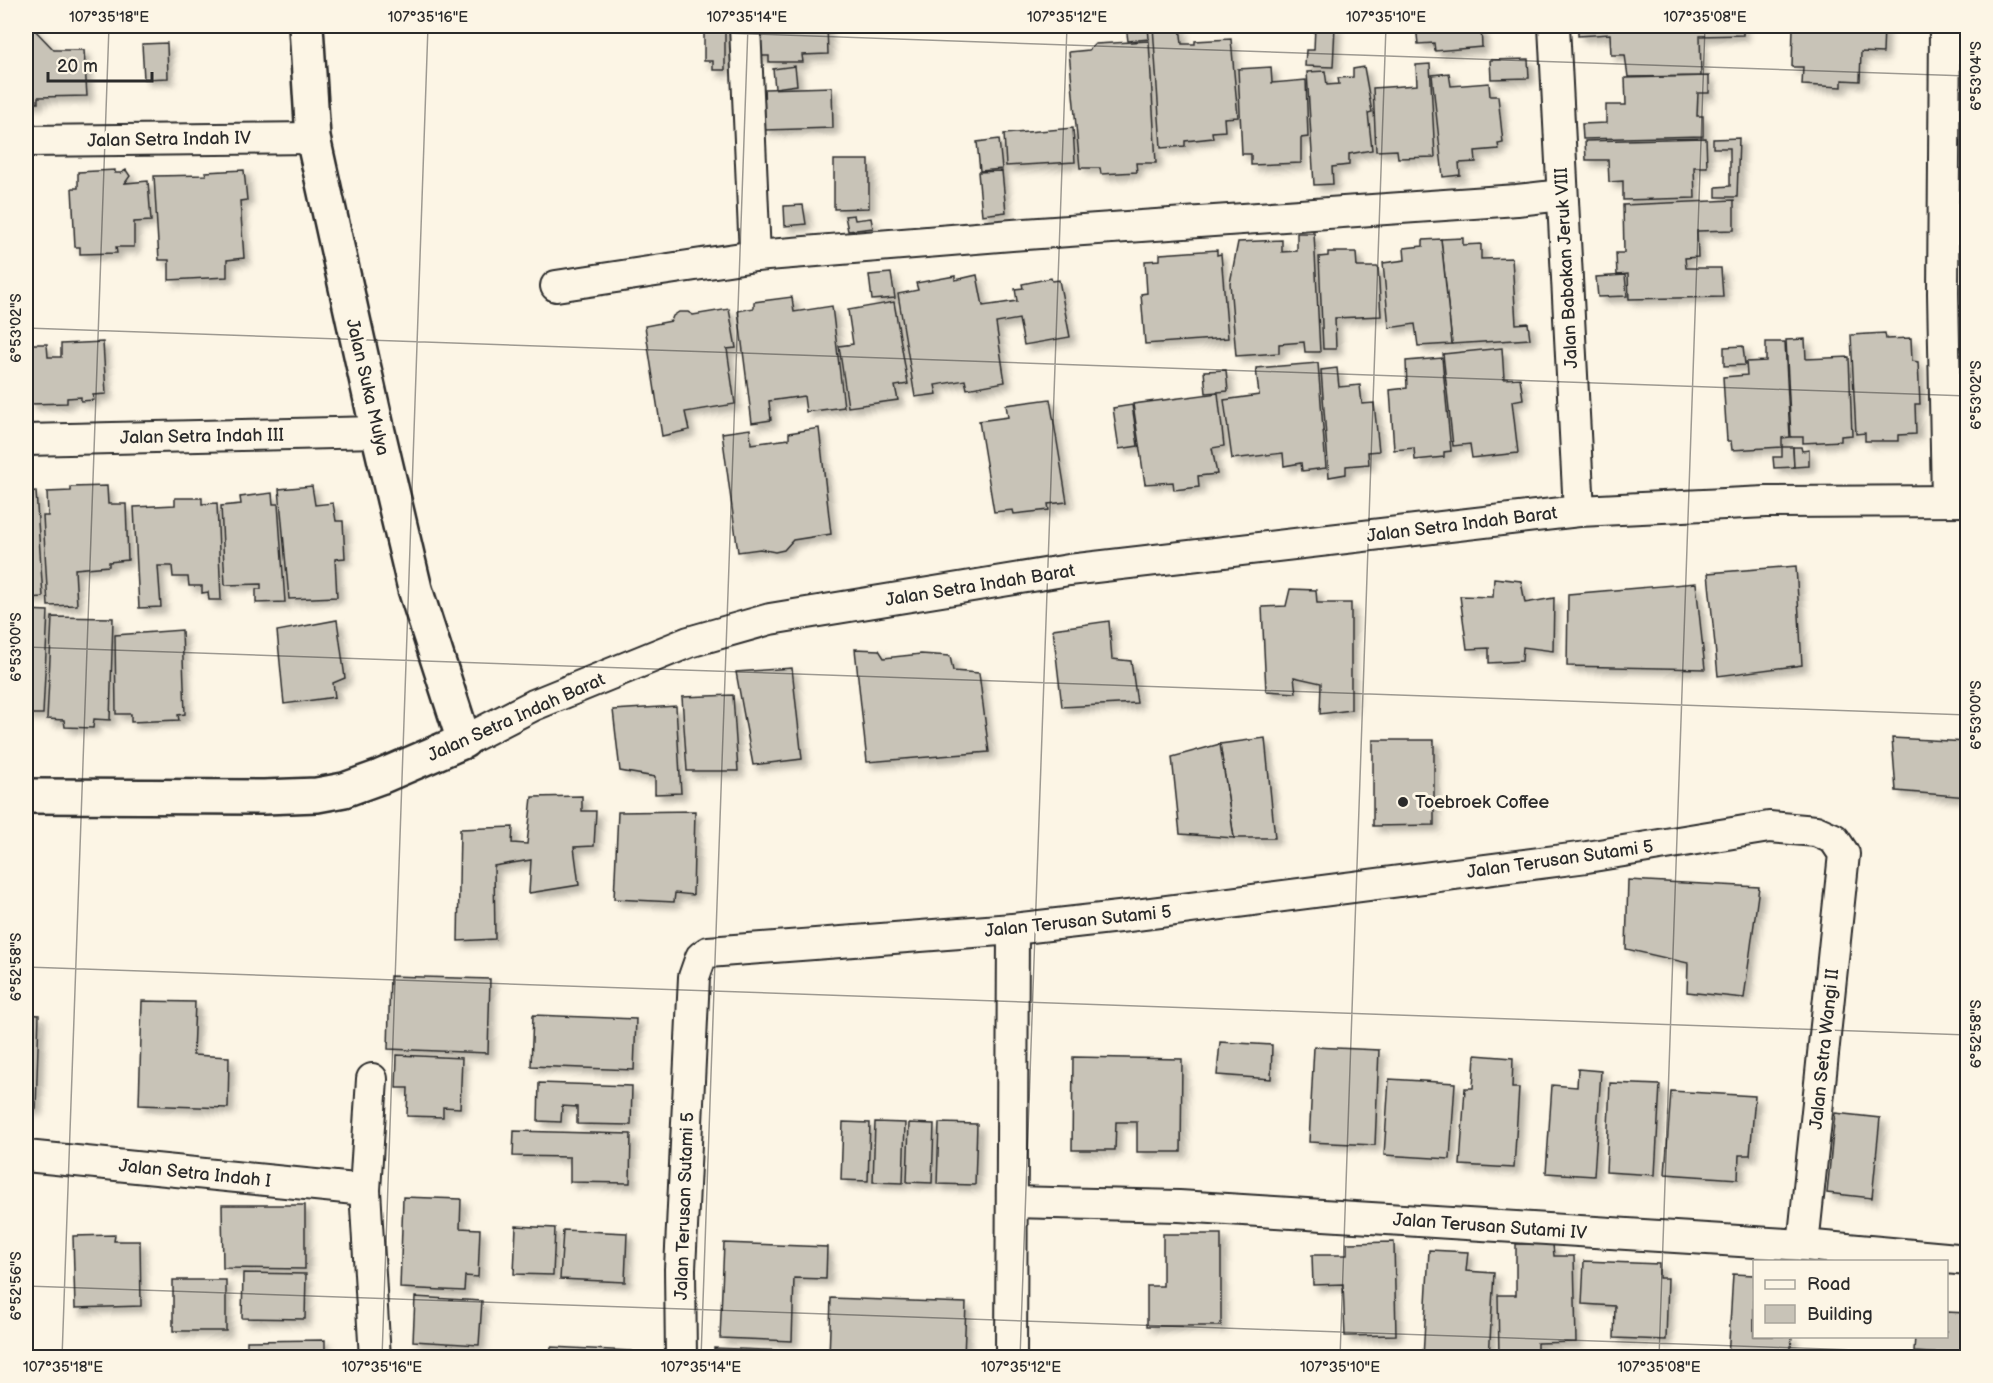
<svg xmlns="http://www.w3.org/2000/svg" width="1993" height="1383" font-family="'Balsamiq Sans',sans-serif">
<defs>
<filter id="shadow"><feDropShadow dx="5.5" dy="5.5" stdDeviation="3" flood-color="#0004"/></filter>
</defs>
<rect width="100%" height="100%" fill="#fcf5e5"/>
<filter id="ink" filterUnits="userSpaceOnUse"><feTurbulence type="fractalNoise" baseFrequency=".0167" numOctaves="2"/><feDisplacementMap in="SourceGraphic" scale="12" xChannelSelector="R" yChannelSelector="G"/><feConvolveMatrix kernelMatrix="1 2 1 2 8 2 1 2 1" color-interpolation-filters="sRGB"/></filter>
<g filter="url(#ink)">
<g fill="#c8c3b7" stroke="#2b2b2b" stroke-width="1.5" filter="url(#shadow)">
<polygon points="26,26 31,26 54,50 84,50 87,96 38,97 38,103 26,103"/>
<polygon points="709,26 725,26 725,70 713,70 713,61 704,61 704,30 708,29"/>
<polygon points="753,26 827,26 828,54 802,55 803,62 769,62 769,56 754,56"/>
<polygon points="1126,26 1148,26 1149,39 1128,41"/>
<polygon points="1153,26 1180,26 1182,44 1195,44 1195,41 1231,39 1238,117 1224,118 1225,131 1212,132 1213,138 1185,141 1185,146 1161,148"/>
<polygon points="1315,26 1335,26 1333,67 1305,66 1306,50 1314,50"/>
<polygon points="1416,26 1481,26 1482,47 1435,51 1434,43 1418,44"/>
<polygon points="1578,26 1743,26 1743,35 1700,36 1701,76 1628,77 1625,55 1611,55 1610,34 1578,36"/>
<polygon points="1793,26 1884,26 1883,53 1861,52 1860,81 1842,80 1842,87 1802,85 1803,67 1792,67"/>
<polygon points="1149,41 1156,163 1136,163 1137,172 1101,174 1100,168 1080,168 1069,52 1089,50 1095,44"/>
<polygon points="167,43 168,78 144,79 142,44"/>
<polygon points="1528,59 1529,78 1491,79 1490,60"/>
<polygon points="1430,64 1435,157 1398,158 1397,150 1376,151 1373,88 1417,85 1416,65"/>
<polygon points="795,66 797,85 775,88 773,69"/>
<polygon points="1271,67 1272,83 1306,80 1308,137 1301,138 1301,163 1251,165 1251,154 1242,154 1238,69"/>
<polygon points="1364,67 1372,112 1368,113 1372,150 1349,154 1349,165 1332,167 1333,184 1314,185 1307,72 1325,71 1327,85 1339,84 1338,78 1353,77 1353,69"/>
<polygon points="1449,73 1451,86 1489,83 1490,96 1498,96 1503,143 1498,144 1499,149 1475,151 1476,162 1459,163 1460,175 1443,177 1432,75"/>
<polygon points="1709,76 1709,93 1698,93 1697,116 1703,116 1703,136 1583,139 1582,124 1606,123 1606,105 1626,105 1625,78"/>
<polygon points="832,87 833,128 765,130 764,89"/>
<polygon points="1073,128 1075,162 1006,166 1004,134"/>
<polygon points="1706,138 1707,167 1694,167 1695,198 1623,200 1623,181 1609,182 1608,160 1586,160 1585,141"/>
<polygon points="1739,138 1737,197 1716,197 1716,187 1730,186 1730,148 1713,148 1713,139"/>
<polygon points="999,139 1002,169 980,171 977,142"/>
<polygon points="834,160 869,160 869,208 834,209"/>
<polygon points="115,170 115,173 121,173 126,170 130,176 125,183 148,181 151,221 134,222 134,247 116,247 117,253 80,254 80,247 75,247 72,188 78,188 78,172"/>
<polygon points="244,170 247,200 240,201 244,258 227,260 227,277 169,280 169,260 159,260 154,176 206,175 205,172"/>
<polygon points="1002,171 1006,212 982,215 978,172"/>
<polygon points="1734,200 1734,230 1697,231 1698,257 1685,258 1686,268 1721,268 1723,297 1629,299 1628,274 1617,275 1616,253 1624,253 1623,205"/>
<polygon points="803,205 806,224 785,226 784,206"/>
<polygon points="854,215 855,220 871,218 873,228 848,231 845,216"/>
<polygon points="1297,233 1314,233 1320,352 1305,352 1304,342 1279,344 1279,353 1236,356 1230,283 1238,242 1282,240 1282,252 1297,251"/>
<polygon points="1463,238 1463,245 1481,244 1481,259 1512,258 1516,324 1528,323 1530,339 1452,344 1441,239"/>
<polygon points="1441,239 1452,344 1418,346 1415,324 1389,328 1383,263 1405,260 1404,248 1423,246 1423,240"/>
<polygon points="1217,250 1217,255 1221,254 1228,338 1145,344 1141,294 1147,293 1145,261 1160,260 1160,254"/>
<polygon points="1328,252 1356,252 1357,267 1378,267 1381,316 1335,318 1336,349 1323,349 1319,257 1328,256"/>
<polygon points="891,273 895,298 872,300 869,275"/>
<polygon points="977,275 983,306 1017,301 1015,289 1023,288 1022,284 1051,278 1052,281 1059,280 1070,337 1024,345 1019,319 996,323 1005,382 967,389 965,380 935,385 937,394 915,397 898,294 918,290 916,283 955,276 955,280"/>
<polygon points="1625,275 1627,296 1598,297 1596,277"/>
<polygon points="792,297 794,312 832,306 844,407 806,412 804,396 769,401 771,420 752,423 738,311 754,308 754,302"/>
<polygon points="894,302 908,384 895,386 898,400 848,407 839,346 853,344 848,310"/>
<polygon points="729,309 736,348 727,349 735,404 685,412 689,430 662,436 645,326 671,321 673,316 679,312 688,312 693,315"/>
<polygon points="1885,333 1886,339 1911,338 1912,361 1918,362 1920,404 1915,404 1916,434 1898,435 1898,441 1865,441 1865,433 1856,434 1851,335"/>
<polygon points="1805,339 1806,359 1849,357 1852,435 1841,436 1841,441 1803,443 1803,437 1791,437 1786,340"/>
<polygon points="103,342 106,394 93,395 94,400 81,401 81,397 67,398 67,403 30,404 27,344 47,344 48,357 61,357 61,344"/>
<polygon points="1766,342 1785,342 1790,437 1782,438 1782,447 1732,450 1731,441 1727,441 1723,377 1747,375 1746,362 1766,361"/>
<polygon points="1743,346 1745,365 1724,366 1724,347"/>
<polygon points="1502,348 1504,379 1520,378 1523,399 1512,401 1518,453 1472,458 1470,444 1453,446 1443,354"/>
<polygon points="1442,358 1451,451 1444,452 1444,457 1415,460 1414,448 1394,450 1390,390 1407,388 1406,361"/>
<polygon points="1318,363 1326,468 1302,471 1301,463 1284,466 1283,453 1232,459 1224,400 1259,395 1256,368"/>
<polygon points="1337,368 1339,387 1360,385 1362,404 1374,403 1379,451 1368,452 1369,464 1346,466 1346,474 1329,477 1321,370"/>
<polygon points="1226,370 1228,391 1206,393 1204,371"/>
<polygon points="1218,393 1224,446 1212,448 1217,474 1198,476 1199,487 1174,490 1173,482 1145,484 1133,404"/>
<polygon points="1050,399 1067,502 1048,504 1049,510 1014,514 1013,510 994,512 979,421 1008,417 1006,405"/>
<polygon points="1132,405 1138,446 1119,449 1113,408"/>
<polygon points="819,428 831,534 793,540 784,550 775,552 760,549 738,552 722,433 750,429 751,444 789,439 789,433"/>
<polygon points="1782,447 1793,447 1794,467 1774,468 1773,457 1782,457"/>
<polygon points="1793,447 1801,447 1802,451 1809,450 1809,466 1794,467"/>
<polygon points="107,486 108,504 126,504 128,560 109,562 109,566 75,569 77,605 48,606 43,516 48,516 47,492 71,491 71,487"/>
<polygon points="312,486 315,505 333,503 336,521 343,521 345,558 335,559 337,597 289,599 279,489"/>
<polygon points="36,491 43,597 26,598 26,492"/>
<polygon points="272,493 273,504 278,504 285,602 256,603 256,589 261,589 261,584 225,585 221,506 241,504 240,497"/>
<polygon points="175,498 202,498 202,504 217,503 221,600 209,600 208,592 202,593 202,586 189,586 188,577 173,577 172,566 158,566 161,607 139,608 134,507 175,505"/>
<polygon points="1796,566 1802,665 1718,676 1708,573"/>
<polygon points="1494,578 1521,581 1525,603 1554,598 1553,651 1523,647 1522,661 1489,663 1489,648 1467,649 1460,596 1493,597"/>
<polygon points="1696,583 1705,669 1567,666 1568,594"/>
<polygon points="1290,589 1316,590 1317,603 1351,603 1351,710 1320,714 1321,683 1294,677 1296,693 1266,691 1262,607 1286,606"/>
<polygon points="26,610 48,611 43,714 26,714"/>
<polygon points="52,617 113,618 110,720 94,719 93,728 65,727 64,720 47,719"/>
<polygon points="337,620 345,678 333,683 335,697 284,704 277,631"/>
<polygon points="1109,621 1112,659 1131,661 1137,703 1062,707 1053,629"/>
<polygon points="182,630 185,714 178,715 179,720 131,722 131,714 116,714 115,635"/>
<polygon points="855,649 879,650 884,658 921,654 950,656 953,671 979,673 989,752 867,762"/>
<polygon points="792,668 802,759 753,765 736,672"/>
<polygon points="733,695 738,771 687,771 682,697"/>
<polygon points="676,706 681,793 655,794 655,777 620,771 613,710"/>
<polygon points="1265,738 1275,838 1234,838 1220,744"/>
<polygon points="1892,738 1968,742 1968,797 1896,791"/>
<polygon points="1373,740 1434,740 1434,825 1373,826"/>
<polygon points="1220,744 1234,838 1180,834 1172,757"/>
<polygon points="582,796 582,811 596,811 594,846 574,847 579,885 529,893 531,860 494,866 495,939 458,941 460,829 513,827 512,843 527,844 532,797"/>
<polygon points="695,811 693,895 675,893 674,902 614,899 618,812"/>
<polygon points="1628,880 1759,887 1744,998 1687,992 1688,963 1626,949"/>
<polygon points="390,976 490,979 488,1053 388,1049"/>
<polygon points="142,1001 195,1002 193,1055 229,1057 228,1108 139,1105"/>
<polygon points="26,1014 39,1015 36,1109 26,1109"/>
<polygon points="533,1015 636,1019 634,1070 531,1066"/>
<polygon points="1220,1042 1272,1045 1271,1079 1217,1075"/>
<polygon points="1314,1047 1379,1050 1375,1145 1309,1142"/>
<polygon points="397,1055 462,1058 460,1108 443,1107 443,1117 407,1116 408,1088 396,1088"/>
<polygon points="1475,1055 1513,1058 1512,1088 1519,1088 1514,1168 1460,1165 1465,1088 1473,1088"/>
<polygon points="1073,1057 1182,1059 1181,1152 1137,1152 1137,1122 1116,1122 1115,1150 1072,1150"/>
<polygon points="1578,1069 1601,1071 1594,1176 1546,1173 1552,1085 1577,1087"/>
<polygon points="1965,1076 1968,1076 1968,1124 1961,1124"/>
<polygon points="1389,1079 1455,1083 1450,1159 1384,1155"/>
<polygon points="539,1083 632,1086 631,1125 577,1124 577,1107 562,1106 561,1122 538,1121"/>
<polygon points="1610,1083 1660,1085 1655,1175 1606,1172"/>
<polygon points="1671,1091 1755,1096 1750,1155 1739,1155 1738,1179 1665,1174"/>
<polygon points="1835,1113 1880,1118 1872,1198 1827,1193"/>
<polygon points="843,1122 870,1123 868,1181 841,1180"/>
<polygon points="875,1122 905,1123 903,1183 873,1182"/>
<polygon points="909,1123 934,1124 932,1183 907,1182"/>
<polygon points="939,1123 977,1124 975,1185 937,1184"/>
<polygon points="514,1131 631,1134 630,1183 570,1182 570,1157 513,1156"/>
<polygon points="403,1197 461,1199 460,1228 480,1229 478,1277 465,1276 464,1291 400,1288"/>
<polygon points="222,1205 305,1205 305,1269 223,1268"/>
<polygon points="516,1226 555,1228 553,1275 514,1274"/>
<polygon points="563,1230 627,1233 625,1282 560,1279"/>
<polygon points="1163,1234 1221,1234 1221,1326 1147,1326 1147,1286 1163,1286"/>
<polygon points="115,1235 114,1241 140,1241 141,1306 75,1308 73,1236"/>
<polygon points="1394,1242 1396,1335 1345,1336 1343,1284 1313,1285 1312,1255 1347,1255 1347,1243"/>
<polygon points="724,1243 827,1247 826,1279 794,1278 792,1341 720,1338"/>
<polygon points="1516,1244 1553,1244 1554,1256 1574,1256 1576,1342 1537,1343 1537,1358 1499,1358 1498,1295 1516,1295"/>
<polygon points="1429,1250 1468,1252 1466,1271 1494,1273 1489,1358 1423,1358"/>
<polygon points="1584,1261 1659,1264 1659,1278 1668,1278 1666,1340 1614,1338 1615,1306 1582,1304"/>
<polygon points="243,1273 306,1274 305,1319 242,1318"/>
<polygon points="1733,1274 1754,1275 1754,1336 1792,1336 1790,1358 1728,1358"/>
<rect x="173" y="1280" width="53" height="51"/>
<polygon points="415,1297 482,1301 479,1345 413,1341"/>
<polygon points="831,1298 966,1303 964,1358 829,1358"/>
<polygon points="1946,1312 1968,1313 1968,1358 1962,1358 1962,1355 1914,1352 1915,1336 1946,1336"/>
<polygon points="325,1340 325,1358 247,1358 247,1341"/>
<polygon points="551,1347 631,1351 631,1358 550,1358"/>
<polygon points="714,1348 789,1351 789,1358 714,1358"/>
</g>
<g fill="none" stroke-linecap="round" stroke-linejoin="round">
<defs>
<g id="minor">
<polyline points="745,26 755,256"/>
<polyline points="1554,26 1579,511"/>
<polyline points="1945,26 1943,293 1947,501"/>
<polyline points="26,141 313,138"/>
<polyline points="556,286 755,256 1025,234 1517,200 1562,195"/>
<polyline points="26,440 378,432"/>
<polyline points="464,741 534,705 689,642 770,619 1069,570 1579,511 1766,502 1968,501"/>
<polyline points="372,1079 365,1190 375,1358"/>
<polyline points="26,1156 365,1190"/>
<polyline points="1012,1202 1179,1206 1803,1245 1968,1260"/>
<polyline points="681,1358 680,1269 694,977 701,957 708,952 1013,929 1128,916 1587,857 1769,827 1816,831 1834,839 1844,854 1803,1245"/>
<polyline points="1011,1358 1013,929"/>
</g>
<polyline id="tertiary" points="26,796 264,797 317,795 344,790 380,777 464,741 415,589 378,432 313,138 306,26"/>
</defs>
<use href="#minor" stroke="#2b2b2b" stroke-width="34"/>
<use href="#tertiary" stroke="#2b2b2b" stroke-width="38"/>
<use href="#minor" stroke="#fcf5e5" stroke-width="30"/>
<use href="#tertiary" stroke="#fcf5e5" stroke-width="33"/>
</g>
</g>
<path fill="none" stroke="#2b2b2b" stroke-width="1.5" stroke-opacity="0.45" d="M520,26l1448,50M26,328l1942,68M26,647l1942,68M26,967l1942,68M26,1286l1942,68M62,1358l47,-1332M382,1358l46,-1332M701,1358l47,-1332M1020,1358l47,-1332M1340,1358l46,-1332M1659,1358l46,-1332"/>
<circle fill="#2b2b2b" stroke="#fcf5e5" stroke-width="2" cx="1403" cy="802" r="6"/>
<g text-anchor="middle" stroke-width="6" stroke-linejoin="round" paint-order="stroke">
<g font-size="18" fill="#2b2b2b" stroke="#fcf5e5">
<text transform="translate(169 139) rotate(-1)" y="6">Jalan Setra Indah IV</text>
<text transform="translate(1566 268) rotate(-93)" y="6">Jalan Babakan Jeruk VIII</text>
<text transform="translate(368 387) rotate(77)" y="6">Jalan Suka Mulya</text>
<text transform="translate(202 436) rotate(-1)" y="6">Jalan Setra Indah III</text>
<text transform="translate(1462 524) rotate(-7)" y="6">Jalan Setra Indah Barat</text>
<text transform="translate(980 585) rotate(-9)" y="6">Jalan Setra Indah Barat</text>
<text transform="translate(516 717) rotate(-24)" y="6">Jalan Setra Indah Barat</text>
<text transform="translate(1560 859) rotate(-8)" y="6">Jalan Terusan Sutami 5</text>
<text transform="translate(1078 921) rotate(-6)" y="6">Jalan Terusan Sutami 5</text>
<text transform="translate(1824 1049) rotate(-84)" y="6">Jalan Setra Wangi II</text>
<text transform="translate(195 1173) rotate(6)" y="6">Jalan Setra Indah I</text>
<text transform="translate(684 1206) rotate(-88)" y="6">Jalan Terusan Sutami 5</text>
<text transform="translate(1490 1226) rotate(4)" y="6">Jalan Terusan Sutami IV</text>
</g>
<g font-size="18" fill="#2b2b2b" stroke="#fcf5e5" text-anchor="start">
<text x="1415" y="808">Toebroek Coffee</text>
</g>
</g>
<rect width="1993" height="1383" fill="none" stroke="#fcf5e5" stroke-width="66"/>
<rect x="1753" y="1260" width="195" height="78" fill="#fcf5e5" stroke="#a8a49b" stroke-width="1.5"/>
<rect x="1765" y="1280" width="30" height="9" fill="#fcf5e5" stroke="#a8a49b" stroke-width="1.5"/>
<text x="1807" y="1290" font-size="18" fill="#2b2b2b">Road</text>
<rect x="1765" y="1305" width="30" height="18" fill="#c8c3b7" stroke="#a8a49b" stroke-width="1.5"/>
<text x="1807" y="1320" font-size="18" fill="#2b2b2b">Building</text>
<path d="M48 72v9h104v-9" fill="none" stroke="#2b2b2b" stroke-width="3"/>
<text x="57" y="72" font-size="18" fill="#2b2b2b" stroke="#fcf5e5" stroke-width="4.5" paint-order="stroke">20 m</text>
<rect x="33" y="33" width="1927" height="1317" fill="none" stroke="#2b2b2b" stroke-width="2"/>
<g font-size="15" text-anchor="middle" fill="#2b2b2b">
<text x="109" y="22">107°35'18"E</text>
<text x="428" y="22">107°35'16"E</text>
<text x="747" y="22">107°35'14"E</text>
<text x="1067" y="22">107°35'12"E</text>
<text x="1386" y="22">107°35'10"E</text>
<text x="1705" y="22">107°35'08"E</text>
<text transform="translate(1976 76) rotate(-90)" y="5">6°53'04"S</text>
<text transform="translate(16 328) rotate(-90)" y="5">6°53'02"S</text>
<text transform="translate(1976 395) rotate(-90)" y="5">6°53'02"S</text>
<text transform="translate(16 647) rotate(-90)" y="5">6°53'00"S</text>
<text transform="translate(1976 715) rotate(-90)" y="5">6°53'00"S</text>
<text transform="translate(16 967) rotate(-90)" y="5">6°52'58"S</text>
<text transform="translate(1976 1034) rotate(-90)" y="5">6°52'58"S</text>
<text transform="translate(16 1286) rotate(-90)" y="5">6°52'56"S</text>
<text x="63" y="1372">107°35'18"E</text>
<text x="382" y="1372">107°35'16"E</text>
<text x="701" y="1372">107°35'14"E</text>
<text x="1021" y="1372">107°35'12"E</text>
<text x="1340" y="1372">107°35'10"E</text>
<text x="1659" y="1372">107°35'08"E</text>
</g>
</svg>
